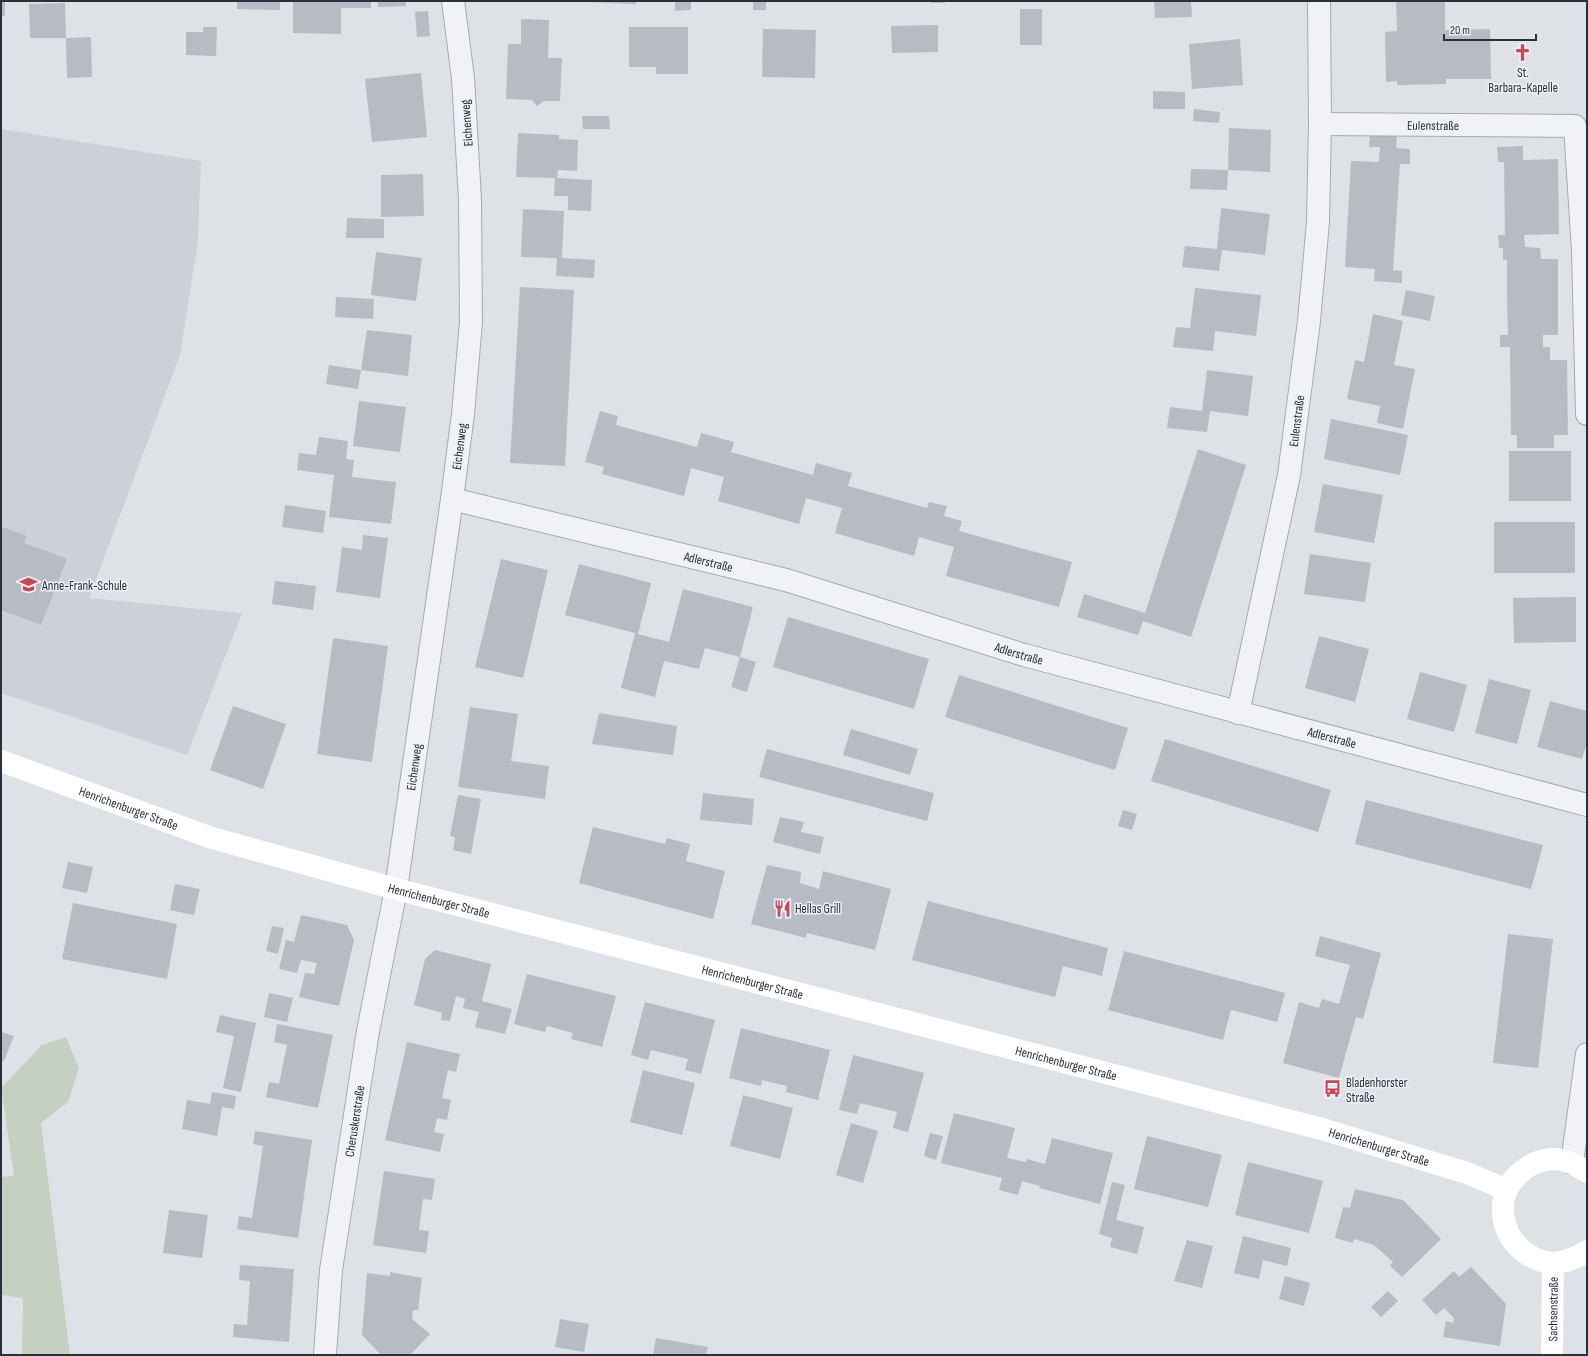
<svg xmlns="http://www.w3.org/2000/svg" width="1588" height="1356" font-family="'Sofia Sans Condensed',sans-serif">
<rect width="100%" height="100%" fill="#dee2e7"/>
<polygon fill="#ccd1d9" points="1,129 201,161 198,241 180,355 89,598 242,613 187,755 1,693"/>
<polygon fill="#c4d1c0" points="66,1037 79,1069 68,1102 41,1123 70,1355 22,1355 23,1298 1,1295 1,1177 14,1176 1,1088 42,1045"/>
<g fill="#b6bbc4">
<rect x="1" y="1" width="4" height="15"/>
<polygon points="237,1 280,1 280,10 237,9"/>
<polygon points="293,1 371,1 371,8 341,8 341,34 293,33"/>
<polygon points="378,1 406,1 406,6 378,7"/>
<polygon points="561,1 636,1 636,4"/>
<polygon points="675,1 691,1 691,10 675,11"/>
<rect x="753" y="1" width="13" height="9"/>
<rect x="931" y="1" width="14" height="2"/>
<polygon points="1154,1 1191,1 1192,17 1155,18"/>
<polygon points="1396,1 1445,1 1445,30 1490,29 1491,79 1446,79 1446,84 1397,85 1397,81 1386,82 1385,32 1397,31"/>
<polygon points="65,3 66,38 30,38 29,4"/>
<rect x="1020" y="9" width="22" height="36"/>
<polygon points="428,11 430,36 417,37 415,12"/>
<polygon points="521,19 549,20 548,58 562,58 560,101 544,101 537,106 532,100 506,99 508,44 521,44"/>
<polygon points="938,25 938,52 892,53 891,26"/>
<polygon points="203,27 217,27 216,56 186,55 186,32 203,32"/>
<polygon points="629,27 688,27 688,74 656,74 656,67 629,67"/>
<polygon points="763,29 816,30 815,78 762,77"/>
<polygon points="91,37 92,77 67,78 66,38"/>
<polygon points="1240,39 1243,85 1192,89 1189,44"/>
<polygon points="421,73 427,137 372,142 365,79"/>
<polygon points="1153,91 1185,92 1185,109 1153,109"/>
<polygon points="1194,109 1220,112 1219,123 1193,121"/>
<polygon points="582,116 609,116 610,129 583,129"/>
<polygon points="1229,128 1271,130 1270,172 1228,170"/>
<polygon points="518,133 559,135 559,139 578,140 577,171 558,170 557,178 592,180 591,211 568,210 568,196 554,196 555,178 516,177"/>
<polygon points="1370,134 1397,135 1396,148 1410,149 1410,164 1400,164 1393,270 1402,271 1402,283 1374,281 1375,269 1345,267 1351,161 1379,162 1380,147 1369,147"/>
<polygon points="1523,146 1523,160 1558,159 1559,234 1524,235 1525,247 1540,248 1541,259 1558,259 1558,335 1543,335 1543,347 1550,347 1550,360 1567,360 1568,435 1554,435 1554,448 1517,448 1517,435 1511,435 1510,347 1500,347 1500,335 1508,335 1507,298 1507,260 1503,260 1503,248 1499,248 1498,235 1505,235 1504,162 1498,162 1497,147"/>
<polygon points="1191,169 1228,170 1227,190 1190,189"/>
<polygon points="423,174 424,216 381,217 381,175"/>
<polygon points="1221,208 1270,214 1265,255 1222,250 1219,271 1182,267 1185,246 1217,249"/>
<polygon points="523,209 564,211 562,258 595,260 594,278 556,276 557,258 521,257"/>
<polygon points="347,218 384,219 384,238 346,238"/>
<polygon points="376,252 422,258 416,301 371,295"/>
<polygon points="520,287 574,290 565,466 510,463"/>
<polygon points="1195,288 1261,295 1256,336 1215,331 1213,351 1173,347 1176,327 1190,328"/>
<polygon points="1406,290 1435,296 1430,321 1401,315"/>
<polygon points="336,297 374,299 373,319 335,317"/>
<polygon points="1373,314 1403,321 1394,365 1415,369 1403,429 1377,423 1380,406 1347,399 1355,360 1364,362"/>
<polygon points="367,330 412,335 408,376 361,370"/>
<polygon points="329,365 361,370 358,389 326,384"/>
<polygon points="1207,370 1253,376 1248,416 1210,411 1207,432 1167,428 1170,407 1202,411"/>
<polygon points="359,401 406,407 400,452 353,446"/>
<polygon points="600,411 618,416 616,425 697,447 701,433 734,442 731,452 813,475 816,463 852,473 848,486 927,508 929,502 947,506 944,516 962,521 959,531 1072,562 1059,607 946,576 954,547 919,537 914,556 835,533 842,508 806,498 799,524 718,501 724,477 691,468 684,496 602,474 604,467 585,462"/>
<polygon points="1331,419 1408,435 1400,475 1324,459"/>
<polygon points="319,437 348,441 346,459 354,460 352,477 396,482 391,524 329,517 334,475 297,470 299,453 316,455"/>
<polygon points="1198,449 1246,465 1191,637 1143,621 1138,635 1077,617 1084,594 1145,613"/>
<rect x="1509" y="451" width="62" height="50"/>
<polygon points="1323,484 1383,495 1374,543 1314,532"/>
<polygon points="285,505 326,511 323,533 282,527"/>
<rect x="1494" y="522" width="81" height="51"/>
<polygon points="2,527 27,536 24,543 67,559 41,625 1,610"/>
<polygon points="363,535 388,538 380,598 336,592 342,547 362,550"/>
<polygon points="1310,554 1371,563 1365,602 1304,594"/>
<polygon points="501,559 548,570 523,678 475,667"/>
<polygon points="579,564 651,583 638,634 669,642 683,589 753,607 740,657 705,648 699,669 664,661 655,697 621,688 635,633 565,615"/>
<polygon points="275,581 316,586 313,610 272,604"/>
<polygon points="1576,597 1576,642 1514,643 1513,598"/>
<polygon points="788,617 929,659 914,709 773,667"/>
<polygon points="1319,636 1369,649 1355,702 1305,688"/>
<polygon points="333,638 388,646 372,762 317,754"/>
<polygon points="740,657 756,662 747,692 731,687"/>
<polygon points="1420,672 1467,685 1454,732 1407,719"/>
<polygon points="959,675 1128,728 1115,770 945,717"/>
<polygon points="1489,679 1531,690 1517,744 1475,733"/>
<polygon points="1550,701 1587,711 1587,742 1582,759 1537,747"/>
<polygon points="233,706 286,724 263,789 210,770"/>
<polygon points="470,707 518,714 511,761 549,766 545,799 458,787"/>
<polygon points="599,713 677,726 673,755 592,744"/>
<polygon points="851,729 918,749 910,775 843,755"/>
<polygon points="1165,739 1331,790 1318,832 1151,781"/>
<polygon points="767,749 934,793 927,821 759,777"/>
<polygon points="703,793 754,799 752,825 700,820"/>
<polygon points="458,795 481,799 471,854 453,850 455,837 450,836"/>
<polygon points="1366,800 1543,845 1531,889 1355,844"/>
<polygon points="1123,810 1137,814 1132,830 1118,826"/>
<polygon points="780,817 804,822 801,832 824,837 820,854 773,842"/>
<polygon points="593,827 665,844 667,838 690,844 686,861 725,871 713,919 579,883"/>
<polygon points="68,862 93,867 87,893 62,888"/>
<polygon points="767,865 801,872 800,883 819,889 823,871 891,889 875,950 807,933 806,938 751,924"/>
<polygon points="175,884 200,889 194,915 170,910"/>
<polygon points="928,901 1108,948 1102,976 1063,966 1055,997 912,960"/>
<polygon points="73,903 177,924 167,979 62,959"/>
<polygon points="301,915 347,925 354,940 339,1006 299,997 305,973 314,974 317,963 301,960 297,973 279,969 286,940 294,942"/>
<polygon points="272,926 284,928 278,954 266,951"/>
<polygon points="1508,934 1553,939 1538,1068 1493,1063"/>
<polygon points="1320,936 1381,953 1363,1019 1356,1017 1339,1078 1283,1063 1299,1002 1319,1008 1322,999 1339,1004 1350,965 1315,956"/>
<polygon points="435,950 491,964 482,1001 512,1009 505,1034 475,1027 479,1012 463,1008 465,999 456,996 450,1021 441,1020 442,1013 414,1005 425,959"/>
<polygon points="1124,951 1285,993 1277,1022 1231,1010 1223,1040 1108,1010"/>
<polygon points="527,974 616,996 602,1047 571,1039 573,1033 547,1026 545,1032 514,1024"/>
<polygon points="269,993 293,998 287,1022 264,1017"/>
<polygon points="645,1002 715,1020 701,1074 685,1070 688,1059 651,1050 648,1060 631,1055"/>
<polygon points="220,1015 256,1023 241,1092 223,1088 234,1036 216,1032"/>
<polygon points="277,1024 333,1035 318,1108 266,1097 269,1082 279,1084 287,1045 274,1042"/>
<polygon points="741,1028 830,1050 818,1100 786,1092 787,1086 774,1083 762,1080 761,1086 729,1078"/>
<polygon points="1,1032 14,1036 4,1061 1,1060"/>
<polygon points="407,1042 460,1054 456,1072 448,1070 442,1098 451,1100 447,1120 437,1118 434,1132 444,1134 440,1152 385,1140"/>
<polygon points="853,1055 924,1073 908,1132 893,1128 897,1112 860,1103 857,1114 839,1110"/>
<polygon points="643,1070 695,1083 682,1135 630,1122"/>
<polygon points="212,1092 236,1096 234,1109 222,1107 217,1136 182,1129 187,1100 210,1104"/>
<polygon points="743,1095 793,1108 780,1159 730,1146"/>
<polygon points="954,1113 1015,1128 1007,1158 1026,1162 1027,1159 1045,1164 1052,1138 1113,1153 1100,1204 1039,1188 1040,1186 1022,1181 1018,1195 999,1190 1002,1178 941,1163"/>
<polygon points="851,1123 878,1131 863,1183 836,1175"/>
<polygon points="255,1131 312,1140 298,1238 237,1229 239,1216 252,1218 263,1146 253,1144"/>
<polygon points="930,1133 943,1136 936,1160 924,1156"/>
<polygon points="1147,1136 1222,1155 1208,1207 1134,1189"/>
<polygon points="1248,1162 1323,1181 1309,1233 1235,1215"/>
<polygon points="384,1171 435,1179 432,1200 423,1199 419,1230 429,1231 426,1253 373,1245"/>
<polygon points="1112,1182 1125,1185 1116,1220 1144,1227 1137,1254 1110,1247 1112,1238 1099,1234"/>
<polygon points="1355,1189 1403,1200 1441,1239 1402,1277 1390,1266 1393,1262 1374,1245 1354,1239 1353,1243 1335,1238 1343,1207 1350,1208"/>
<polygon points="169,1210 208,1215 202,1258 163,1253"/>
<polygon points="1243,1236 1291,1248 1287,1266 1263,1260 1259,1279 1234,1273"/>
<polygon points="1187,1240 1213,1246 1202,1288 1174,1281"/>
<polygon points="240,1265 294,1269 289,1342 233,1337 234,1324 247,1325 250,1281 239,1280"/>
<polygon points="1471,1267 1506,1304 1500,1346 1443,1337 1446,1321 1453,1323 1454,1318 1444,1308 1436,1315 1422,1300 1454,1271 1459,1277"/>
<polygon points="390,1272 422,1278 418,1310 413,1310 412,1319 430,1334 410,1355 381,1355 362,1335 367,1273 390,1276"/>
<polygon points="1285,1276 1310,1283 1304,1306 1279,1299"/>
<polygon points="1388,1291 1398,1301 1381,1317 1371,1307"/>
<polygon points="560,1319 589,1324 584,1352 555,1347"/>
<polygon points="656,1338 708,1347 706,1355 653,1355"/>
</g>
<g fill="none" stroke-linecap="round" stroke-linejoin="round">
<defs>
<g id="street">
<path id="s1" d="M1320,124l255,2 8,125 4,163"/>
<path id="s2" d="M452,499l334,81 238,75 563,150"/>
<path id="s3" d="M1238,713l51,-238 20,-154 9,-99 2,-98 -1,-123"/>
<polyline points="1572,1163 1587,1054"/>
<path id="s4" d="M325,1355l6,-85 37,-239 28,-142 56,-390 11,-85 8,-92 -1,-122 -7,-122 -10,-77"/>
</g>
</defs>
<use href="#street" stroke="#a4a9b1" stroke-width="24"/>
<use href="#street" stroke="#f1f2f6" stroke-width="22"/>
<g stroke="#fff" stroke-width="22">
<path id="s5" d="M1,761l211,77 184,51 926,240 145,44 40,17"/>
<path d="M1587,1172c-11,-7 -21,-13 -34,-13 -26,1 -52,25 -50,52 1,27 22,50 50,52 13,0 24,-6 34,-12"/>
<path id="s6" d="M1552,1355l1,-92"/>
</g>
</g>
<defs>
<symbol id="church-bare" viewBox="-9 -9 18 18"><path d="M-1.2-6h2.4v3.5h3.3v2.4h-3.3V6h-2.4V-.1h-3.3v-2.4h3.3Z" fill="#c84857" stroke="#eef0f5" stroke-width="2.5" paint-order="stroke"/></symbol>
<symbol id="school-bare" viewBox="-9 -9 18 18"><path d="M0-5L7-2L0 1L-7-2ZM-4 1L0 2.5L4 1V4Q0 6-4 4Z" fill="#c84857" stroke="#eef0f5" stroke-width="2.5" paint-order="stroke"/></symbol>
<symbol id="restaurant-bare" viewBox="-9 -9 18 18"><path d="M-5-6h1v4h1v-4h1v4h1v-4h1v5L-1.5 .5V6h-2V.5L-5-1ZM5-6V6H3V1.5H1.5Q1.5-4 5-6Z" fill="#c84857" stroke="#eef0f5" stroke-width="2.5" paint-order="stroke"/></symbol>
<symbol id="bus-bare" viewBox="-9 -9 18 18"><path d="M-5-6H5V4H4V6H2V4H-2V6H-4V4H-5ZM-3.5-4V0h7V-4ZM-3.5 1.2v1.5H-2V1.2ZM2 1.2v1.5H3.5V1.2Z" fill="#c84857" stroke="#eef0f5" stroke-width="2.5" paint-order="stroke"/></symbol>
</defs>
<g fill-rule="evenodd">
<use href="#church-bare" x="1510" y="40" width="25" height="25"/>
<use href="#school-bare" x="16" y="572" width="25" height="25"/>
<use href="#restaurant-bare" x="770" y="896" width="25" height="25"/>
<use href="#bus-bare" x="1320" y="1076" width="25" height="25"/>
</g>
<g text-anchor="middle" stroke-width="3" stroke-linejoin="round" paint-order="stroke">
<g font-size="13" fill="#282f3d" stroke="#eef0f5" text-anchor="start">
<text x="1523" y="77" text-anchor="middle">St.<tspan x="1523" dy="15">Barbara-Kapelle</tspan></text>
<text x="42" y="590">Anne-Frank-Schule</text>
<text x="795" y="913">Hellas Grill</text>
<text x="1346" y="1087">Bladenhorster<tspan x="1346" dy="15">Straße</tspan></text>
</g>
<g font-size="13" fill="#282f3d" stroke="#eef0f5">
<text transform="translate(466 123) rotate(-94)" y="5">Eichenweg</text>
<text dy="5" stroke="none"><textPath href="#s1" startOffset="113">Eulenstraße</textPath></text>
<text dy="5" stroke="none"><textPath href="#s3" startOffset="298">Eulenstraße</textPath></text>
<text dy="5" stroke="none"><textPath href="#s4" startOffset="919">Eichenweg</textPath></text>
<text dy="5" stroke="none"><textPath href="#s2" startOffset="264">Adlerstraße</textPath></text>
<text dy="5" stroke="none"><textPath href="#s2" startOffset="588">Adlerstraße</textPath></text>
<text dy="5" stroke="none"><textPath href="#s2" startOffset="912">Adlerstraße</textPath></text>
<text dy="5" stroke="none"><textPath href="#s4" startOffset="595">Eichenweg</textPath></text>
<text dy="5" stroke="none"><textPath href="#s5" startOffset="136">Henrichenburger Straße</textPath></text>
<text dy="5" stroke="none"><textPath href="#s5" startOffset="460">Henrichenburger Straße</textPath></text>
<text dy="5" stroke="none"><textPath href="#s5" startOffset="784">Henrichenburger Straße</textPath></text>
<text dy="5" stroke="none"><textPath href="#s5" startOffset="1108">Henrichenburger Straße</textPath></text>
<text dy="5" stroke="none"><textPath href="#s4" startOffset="236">Cheruskerstraße</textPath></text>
<text dy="5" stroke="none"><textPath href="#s5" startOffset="1432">Henrichenburger Straße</textPath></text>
<text dy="5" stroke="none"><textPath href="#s6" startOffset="46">Sachsenstraße</textPath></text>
</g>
</g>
<rect width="1588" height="1356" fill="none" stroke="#282f3d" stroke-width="4"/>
<path d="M1444 34v6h92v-6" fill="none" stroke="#282f3d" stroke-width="2"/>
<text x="1450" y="34" font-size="12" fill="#282f3d" stroke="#eef0f5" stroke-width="3" paint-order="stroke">20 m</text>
</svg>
